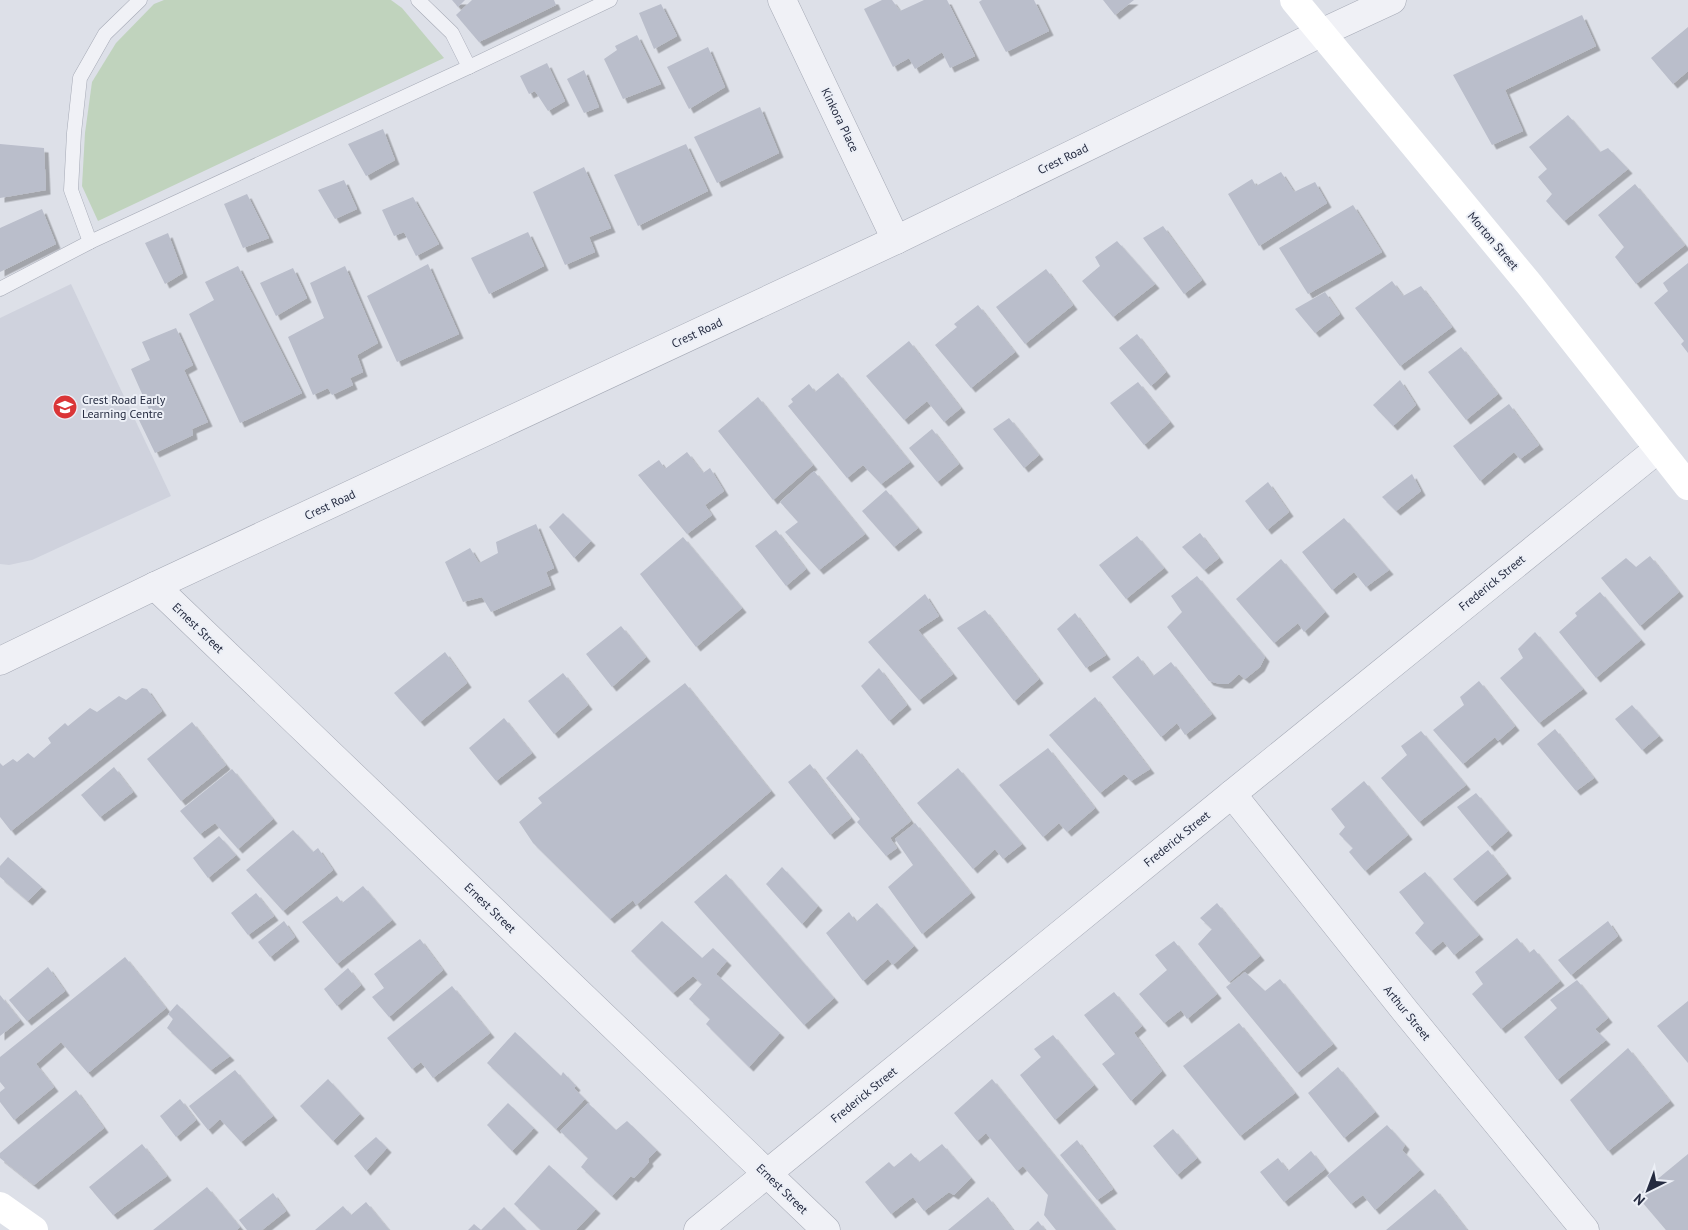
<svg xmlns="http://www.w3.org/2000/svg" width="1688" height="1230" font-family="'PT Sans',sans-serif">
<defs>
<filter id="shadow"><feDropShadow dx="4.5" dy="4.5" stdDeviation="0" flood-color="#0004"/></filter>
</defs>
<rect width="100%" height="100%" fill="#dde0e8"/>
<polygon fill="#cfd2dd" points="71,284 171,496 32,560 9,565 0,564 0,318"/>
<polygon fill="#c0d3bd" points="164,0 391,0 402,8 444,58 98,221 82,186 85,133 92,82 116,43 154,4"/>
<g fill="#babecb" filter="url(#shadow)">
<polygon points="452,0 465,0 458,7"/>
<polygon points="472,0 554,0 556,5 479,42 456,15"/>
<polygon points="882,0 892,0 900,11 924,0 947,0 975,56 950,68 942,52 915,69 909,58 893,67 864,9"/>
<polygon points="982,0 1034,0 1049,31 1006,52 979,2"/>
<polygon points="1103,0 1134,0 1115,15"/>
<polygon points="661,4 677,36 654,49 639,13"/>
<polygon points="1582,15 1596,46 1505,90 1523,131 1492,145 1453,75"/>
<polygon points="1688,27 1688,71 1673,84 1651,58"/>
<polygon points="637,35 661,84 623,99 604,59 617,50 615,46"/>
<polygon points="708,47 725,87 689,109 667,67"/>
<polygon points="547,63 565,101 548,111 535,91 529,94 520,76"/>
<polygon points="584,70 599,107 584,113 567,79"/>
<polygon points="760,107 779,153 717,183 694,137"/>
<polygon points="1568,115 1600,152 1608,148 1628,169 1564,221 1546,201 1552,194 1538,177 1547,169 1529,147"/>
<polygon points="383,129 395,160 366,176 348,144"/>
<polygon points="0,144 44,148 46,190 0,198"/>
<polygon points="686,144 708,191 638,226 614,175"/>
<polygon points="584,167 611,228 589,237 595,252 565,265 533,192"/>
<polygon points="1281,172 1294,192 1315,182 1327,203 1259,246 1228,194 1252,179 1256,186"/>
<polygon points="344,180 357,209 335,219 318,190"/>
<polygon points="1635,184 1685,245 1636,284 1615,257 1624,247 1598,215"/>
<polygon points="247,194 269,238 243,248 224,204"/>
<polygon points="413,197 439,244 416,256 404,232 394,236 382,210"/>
<polygon points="1353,205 1382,252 1308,294 1279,248"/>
<polygon points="42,209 56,244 0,272 0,228"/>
<polygon points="1163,226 1202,280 1184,294 1143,238"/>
<polygon points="528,232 544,266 489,294 471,258"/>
<polygon points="168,233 183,273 165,284 145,243"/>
<polygon points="1117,241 1155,284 1113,317 1082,281 1100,266 1095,257"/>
<polygon points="1688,263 1688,353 1681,344 1684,341 1654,303 1668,291 1663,283"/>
<polygon points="428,264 459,334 397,362 367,296"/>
<polygon points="238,266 302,393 240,423 189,314 214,300 205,282"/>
<polygon points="345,266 378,343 357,355 363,372 350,378 353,385 332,395 328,388 313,395 288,337 324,318 310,283"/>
<polygon points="293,268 307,298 276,316 260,283"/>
<polygon points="1046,269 1073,305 1025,344 996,307"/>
<polygon points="1392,281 1403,296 1421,286 1452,327 1400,366 1355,308"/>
<polygon points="1325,292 1340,314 1315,333 1295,309"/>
<polygon points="978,305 1015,352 971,388 935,345 957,327 954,324"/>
<polygon points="176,328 193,365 184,370 208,422 192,429 193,435 155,453 139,420 151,414 131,369 150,360 142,342"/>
<polygon points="1137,334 1166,372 1151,386 1119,348"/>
<polygon points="909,341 961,408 944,422 927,401 904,420 866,376"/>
<polygon points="1461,347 1498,394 1466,420 1428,372"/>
<polygon points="838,373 910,462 881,484 863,465 847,478 788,406 793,402 791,399 809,384 815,392"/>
<polygon points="1400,380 1416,405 1393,426 1373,405"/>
<polygon points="1138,382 1170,422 1144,445 1110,403"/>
<polygon points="758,397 813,465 773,500 718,431"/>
<polygon points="1509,404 1539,445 1520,459 1514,452 1480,481 1453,446"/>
<polygon points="1009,418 1039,455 1024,468 993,429"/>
<polygon points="932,429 959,464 937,482 909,448"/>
<polygon points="687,452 703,473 710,468 724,491 705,505 712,515 687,534 638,475 659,460 665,469"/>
<polygon points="814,471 865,534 819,570 785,532 798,522 780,502"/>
<polygon points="1412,474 1421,491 1396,511 1382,497"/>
<polygon points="1268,482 1289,512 1267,530 1245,501"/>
<polygon points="886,490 918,528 894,547 862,511"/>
<polygon points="563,513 591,541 574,558 549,527"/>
<polygon points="1344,518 1389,570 1366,587 1354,572 1332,590 1302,552"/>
<polygon points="536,524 554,568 546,572 551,585 491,612 482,597 463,602 445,562 470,548 479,563 498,553 496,542"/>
<polygon points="776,530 806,569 786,586 755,546"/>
<polygon points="1200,533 1219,558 1204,570 1182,547"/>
<polygon points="1137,536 1164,568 1126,599 1099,565"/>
<polygon points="683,537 742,608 696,647 640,574"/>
<polygon points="1650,556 1679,592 1640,626 1601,578 1626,558 1636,567"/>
<polygon points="1281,559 1325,612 1304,632 1298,623 1274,643 1236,599"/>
<polygon points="1197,576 1265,657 1260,667 1245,679 1239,674 1228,684 1220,684 1209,681 1167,627 1182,612 1171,596"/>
<polygon points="1600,592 1641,640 1596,678 1559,632 1577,616 1575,613"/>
<polygon points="925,594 939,616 918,630 953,674 919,700 868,642"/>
<polygon points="985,610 1039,679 1014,701 957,628"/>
<polygon points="1075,613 1106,655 1086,668 1057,629"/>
<polygon points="621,626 646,657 612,687 586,654"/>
<polygon points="1535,632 1583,689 1539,723 1500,678 1523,658 1518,649"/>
<polygon points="445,652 467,683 420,722 394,693"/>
<polygon points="1138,656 1153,676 1171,662 1212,714 1185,735 1177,723 1161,737 1112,677"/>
<polygon points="879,668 907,705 889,721 861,686"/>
<polygon points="563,673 588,705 554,734 528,701"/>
<polygon points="1479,681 1515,726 1498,741 1495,737 1463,764 1433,730 1464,705 1460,697"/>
<polygon points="685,683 771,791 636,905 633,900 610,919 533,843 519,822 542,803 538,798"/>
<polygon points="142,688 147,689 162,711 11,831 0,817 0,763 3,766 13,759 17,762 28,753 34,758 51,743 48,738 65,723 68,726 90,708 97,712 119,696 126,700"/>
<polygon points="1095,697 1150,769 1131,781 1124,774 1100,793 1049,735"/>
<polygon points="1632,705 1659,736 1642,750 1615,719"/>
<polygon points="504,718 532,753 496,781 469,748"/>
<polygon points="192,722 226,765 181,801 147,759"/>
<polygon points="1555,729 1594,778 1576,791 1537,744"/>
<polygon points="1421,731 1466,785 1419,822 1381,778 1407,755 1401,746"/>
<polygon points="1048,748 1095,808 1067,832 1059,823 1043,837 999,785"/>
<polygon points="857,749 911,821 890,838 897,848 886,856 857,822 860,819 826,778"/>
<polygon points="810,764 851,818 830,835 788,782"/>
<polygon points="114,767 133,792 100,817 81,795"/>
<polygon points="958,768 1022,844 1003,859 995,849 973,869 917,803"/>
<polygon points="232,769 273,819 238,849 215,823 200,834 180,811"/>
<polygon points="1364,781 1408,835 1365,871 1349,852 1353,848 1339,834 1345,827 1331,809"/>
<polygon points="1476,793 1508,831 1490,847 1457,807"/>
<polygon points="915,823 971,893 922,934 888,887 913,865 895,839"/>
<polygon points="293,830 313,852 318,848 333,870 283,911 246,870"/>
<polygon points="219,836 236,855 208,878 193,858"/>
<polygon points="1488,850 1507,874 1473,902 1453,879"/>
<polygon points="8,857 42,887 28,901 0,877 0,866"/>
<polygon points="782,867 818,906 802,924 766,884"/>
<polygon points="1425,872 1479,935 1454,955 1443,941 1431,951 1415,933 1424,923 1399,892"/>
<polygon points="726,874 834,998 804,1025 694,902"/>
<polygon points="363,886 392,920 337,964 302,922 337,896 342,903"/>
<polygon points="256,893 274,916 248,935 231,913"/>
<polygon points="877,903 914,946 893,965 888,959 863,981 826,933 849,912 856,922"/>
<polygon points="1217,903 1260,956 1229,982 1198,944 1212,929 1200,918"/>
<polygon points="284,921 295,937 270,957 258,942"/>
<polygon points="662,921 702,958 713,948 727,961 716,974 780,1033 749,1067 706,1024 710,1019 689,999 702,984 693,976 673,993 631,951"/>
<polygon points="1608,921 1618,936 1571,975 1558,960"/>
<polygon points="1517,938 1529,953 1534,949 1560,981 1501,1029 1472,994 1483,984 1475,972"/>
<polygon points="420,939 443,970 389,1017 372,997 384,988 374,974"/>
<polygon points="1174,941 1217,994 1187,1019 1181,1010 1164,1023 1139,994 1167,970 1155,955"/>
<polygon points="125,957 166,1008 88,1073 61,1042 36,1064 54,1087 14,1120 0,1102 0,1092 5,1088 0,1082 0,1057"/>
<polygon points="48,967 65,991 27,1021 9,1000"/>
<polygon points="348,968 361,985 337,1006 324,989"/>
<polygon points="1245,972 1265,991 1280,979 1333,1044 1297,1073 1226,987"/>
<polygon points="1577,980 1608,1018 1595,1029 1606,1040 1557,1080 1524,1037 1557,1008 1550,1000"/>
<polygon points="452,986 490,1033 433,1078 421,1062 412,1069 387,1038"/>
<polygon points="1114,992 1142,1026 1134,1033 1162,1071 1131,1101 1102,1064 1115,1054 1084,1015"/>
<polygon points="0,995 20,1020 0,1036"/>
<polygon points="1688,1001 1688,1063 1657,1026"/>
<polygon points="177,1004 230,1056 211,1070 167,1028 173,1019 168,1014"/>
<polygon points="1239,1023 1295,1093 1240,1136 1183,1066"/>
<polygon points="515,1032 561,1076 563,1072 576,1086 574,1088 585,1099 556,1129 487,1063"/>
<polygon points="1053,1035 1094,1085 1055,1120 1020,1075 1041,1057 1034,1049"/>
<polygon points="1628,1048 1670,1101 1608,1151 1570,1100"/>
<polygon points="1338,1067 1375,1112 1344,1138 1308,1093"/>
<polygon points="235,1070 273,1116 241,1142 220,1119 208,1130 189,1106"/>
<polygon points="328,1079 360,1114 333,1141 300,1106"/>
<polygon points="992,1079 1115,1230 1056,1230 1044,1215 1048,1195 1023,1166 1017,1171 986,1133 977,1141 954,1113"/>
<polygon points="76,1090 104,1128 34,1185 0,1158 0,1153"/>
<polygon points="180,1099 196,1120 176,1137 160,1116"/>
<polygon points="508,1103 534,1128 512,1151 487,1125"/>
<polygon points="588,1103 616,1130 627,1121 657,1150 648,1159 649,1162 634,1178 631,1176 612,1196 581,1167 588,1158 560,1131"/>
<polygon points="1387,1125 1405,1145 1402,1150 1420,1170 1375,1210 1363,1195 1351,1204 1327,1176"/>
<polygon points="1173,1129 1197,1158 1177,1175 1153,1146"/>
<polygon points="376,1137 387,1148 366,1171 354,1156"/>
<polygon points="1077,1140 1113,1189 1097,1200 1060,1155"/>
<polygon points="142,1144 167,1176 113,1215 89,1187"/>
<polygon points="942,1144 971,1178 954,1195 949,1192 924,1211 913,1197 891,1214 865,1182 889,1162 894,1167 911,1153 919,1162"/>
<polygon points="1311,1151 1325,1169 1284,1202 1260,1172 1278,1158 1288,1171"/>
<polygon points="1688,1154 1688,1230 1666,1230 1637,1196"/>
<polygon points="549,1165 596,1209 576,1230 541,1230 514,1204"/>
<polygon points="207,1187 240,1227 237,1230 153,1230"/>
<polygon points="1435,1189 1467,1230 1386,1230"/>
<polygon points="273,1193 286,1211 262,1230 247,1230 239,1220"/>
<polygon points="988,1197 1013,1230 948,1230"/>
<polygon points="366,1202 389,1230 315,1230 343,1206 351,1215"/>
<polygon points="504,1207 526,1230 468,1230 474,1224 481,1230"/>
<polygon points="1038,1221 1045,1230 1029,1230"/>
</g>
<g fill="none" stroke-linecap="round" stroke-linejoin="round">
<defs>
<g id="lane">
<polyline points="418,0 452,33 469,67"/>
<polyline points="90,242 71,190 74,133 80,78 105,34 140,0"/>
<polyline points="0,289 90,242 469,67 610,0"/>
</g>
<g id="street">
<polyline points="782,0 896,240"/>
<polyline points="155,586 826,1230"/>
<polyline points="0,661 155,586 896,240 1321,33 1392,0"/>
<polyline points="1232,794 1406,1012 1585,1230"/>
<polyline points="698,1230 1232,794 1658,449"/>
</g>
</defs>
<use href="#lane" stroke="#a6aab6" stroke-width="15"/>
<use href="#street" stroke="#a6aab6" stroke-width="29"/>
<use href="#lane" stroke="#f0f1f6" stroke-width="14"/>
<use href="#street" stroke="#f0f1f6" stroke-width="28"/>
<g stroke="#fff" stroke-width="28">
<polyline points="1294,0 1529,284 1688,486"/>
<polyline points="0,1206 34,1230"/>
</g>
</g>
<defs>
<symbol id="school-disc" viewBox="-11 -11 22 22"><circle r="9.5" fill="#da3537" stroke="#eceff6"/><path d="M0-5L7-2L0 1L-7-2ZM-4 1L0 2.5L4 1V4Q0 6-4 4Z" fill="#fff"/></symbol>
</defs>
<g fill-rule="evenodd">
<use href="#school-disc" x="51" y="393" width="28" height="28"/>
</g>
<g text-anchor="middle" stroke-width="4" stroke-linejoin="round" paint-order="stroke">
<g font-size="12" fill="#252b40" stroke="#eceff6">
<text transform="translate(840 120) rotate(64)" y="4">Kinkora Place</text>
<text transform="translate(1063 159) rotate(-26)" y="4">Crest Road</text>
<text transform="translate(1493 241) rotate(50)" y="4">Morton Street</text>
<text transform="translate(697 333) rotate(-25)" y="4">Crest Road</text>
<text transform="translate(330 505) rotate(-25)" y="4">Crest Road</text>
<text transform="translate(1492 583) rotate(-39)" y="4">Frederick Street</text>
<text transform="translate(198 628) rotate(44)" y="4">Ernest Street</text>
<text transform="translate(1177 839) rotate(-39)" y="4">Frederick Street</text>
<text transform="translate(490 908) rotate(44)" y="4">Ernest Street</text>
<text transform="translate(1407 1013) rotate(51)" y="4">Arthur Street</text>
<text transform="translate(864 1095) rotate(-39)" y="4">Frederick Street</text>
<text transform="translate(782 1189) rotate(44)" y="4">Ernest Street</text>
</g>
<g font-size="12" fill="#252b40" stroke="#eceff6" text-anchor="start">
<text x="82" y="404">Crest Road Early<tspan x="82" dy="14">Learning Centre</tspan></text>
</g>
</g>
<g transform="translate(1648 1190) rotate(222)" stroke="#eceff6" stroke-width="4" paint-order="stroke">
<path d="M0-4L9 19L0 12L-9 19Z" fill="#252b40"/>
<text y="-8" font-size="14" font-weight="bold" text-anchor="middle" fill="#252b40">N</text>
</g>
</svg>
